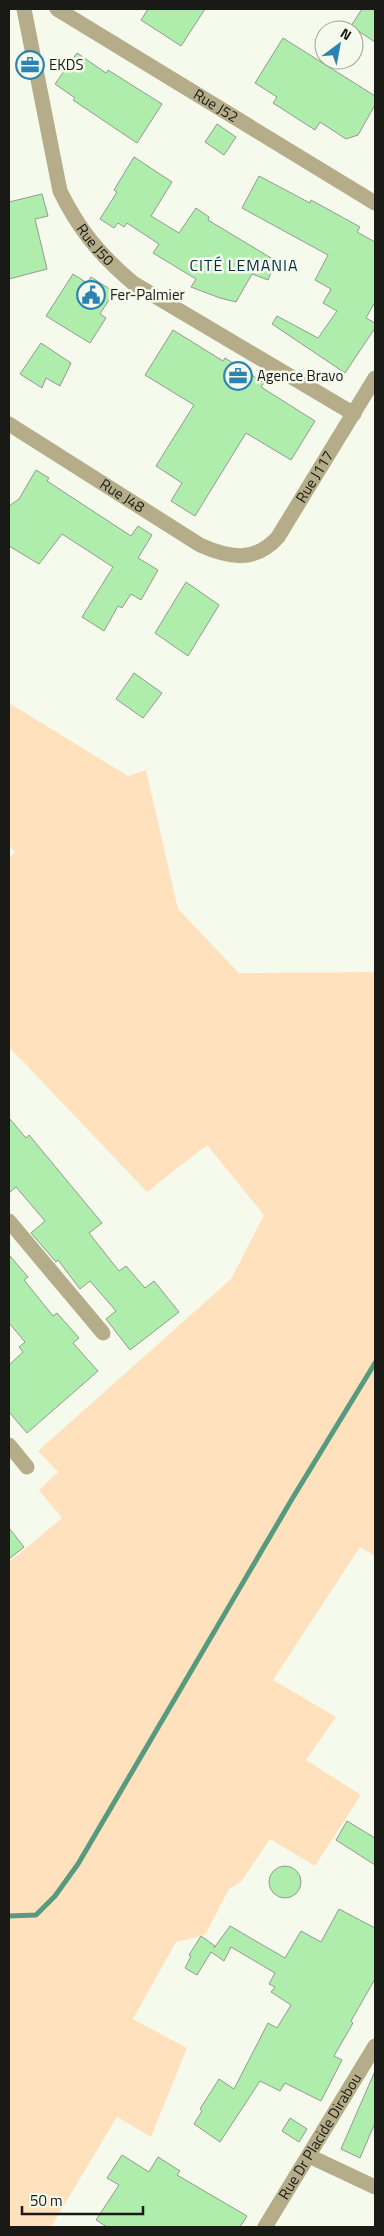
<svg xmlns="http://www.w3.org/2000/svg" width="384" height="2236" font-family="'Titillium Web',sans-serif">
<rect width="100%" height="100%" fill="#f6faed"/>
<polygon fill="#ffe2bd" points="9,703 128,776 146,770 178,909 239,973 375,972 375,1556 360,1547 273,1680 336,1717 306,1760 361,1795 315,1866 270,1839 241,1882 229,1889 205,1935 176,1942 133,2019 187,2048 151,2137 117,2117 51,2227 9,2227 9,1562 62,1518 39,1490 58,1472 38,1451 231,1279 264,1215 207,1145 147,1192 9,1047 9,858 15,853 9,845"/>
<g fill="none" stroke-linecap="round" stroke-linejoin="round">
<polyline stroke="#569b7f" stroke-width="5" points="9,1916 36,1915 55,1896 78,1864 292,1499 375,1363"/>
</g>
<g fill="#afedac" stroke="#929b91">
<polygon points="148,9 205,9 181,46 141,20"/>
<polygon points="362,9 375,9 375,42 351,26"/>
<polygon points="283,38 375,96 375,105 358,135 346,139 320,122 315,130 273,103 277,97 255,83"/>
<polygon points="77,53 106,73 108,70 162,104 137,143 73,100 75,98 55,84"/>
<polygon points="217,124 236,137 224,155 205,142"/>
<polygon points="134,157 172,182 151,216 179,233 196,208 209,217 208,220 276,261 268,280 252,274 236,302 220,298 191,287 196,279 153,253 159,244 127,223 124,227 118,223 114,228 100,219 117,192 114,190"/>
<polygon points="259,176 310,203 311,200 360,227 357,232 375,242 375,302 366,318 375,323 375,328 345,373 272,324 277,316 318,338 337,311 323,303 331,289 315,280 328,255 242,208"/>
<polygon points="42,194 48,216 35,219 47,269 9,279 9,202"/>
<polygon points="73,274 87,283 91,277 114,292 100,314 106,318 90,343 46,316"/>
<polygon points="173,330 223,361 225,358 264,383 261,387 315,421 291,460 246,433 195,516 171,501 182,483 156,466 194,405 145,375"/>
<polygon points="41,343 71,363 60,386 46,378 42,388 20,374"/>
<polygon points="36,470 49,478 47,481 131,536 138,526 152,535 138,558 158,570 141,600 131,594 122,608 118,606 104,631 82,617 113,567 62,534 39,564 9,546 9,506 19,499"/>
<polygon points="186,582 219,605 188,656 155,633"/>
<polygon points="134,673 162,693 143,718 116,699"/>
<polygon points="9,1118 26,1138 29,1135 102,1223 89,1233 119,1271 126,1266 145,1288 154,1281 179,1312 130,1350 106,1319 116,1311 90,1281 80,1289 58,1260 56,1262 31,1233 45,1221 16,1187 9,1193"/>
<polygon points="9,1255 28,1277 24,1280 53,1316 57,1313 79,1338 73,1343 98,1371 27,1433 9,1412 9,1365 23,1352 19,1347 25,1342 9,1323"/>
<polygon points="9,1528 24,1547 9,1559"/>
<polygon points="347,1821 375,1838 375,1865 336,1840"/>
<circle cx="285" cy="1882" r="16"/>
<polygon points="339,1909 375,1928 375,1979 351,2021 353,2023 334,2056 342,2060 321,2101 285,2083 280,2091 260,2081 220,2142 194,2124 202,2111 200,2109 219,2079 234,2089 268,2023 277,2028 291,2005 271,1992 275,1987 269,1984 275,1973 231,1947 224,1961 211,1952 197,1975 185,1968 191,1956 189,1955 201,1936 215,1946 214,1948 230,1926 285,1958 301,1931 321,1942"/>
<polygon points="375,2071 375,2123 360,2158 341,2149"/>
<polygon points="290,2118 307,2129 299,2142 282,2131"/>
<polygon points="122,2155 149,2172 158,2157 180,2171 177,2175 247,2216 240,2227 107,2227 96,2220 119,2185 107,2178"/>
</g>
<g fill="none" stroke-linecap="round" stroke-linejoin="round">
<g stroke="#b5ad8a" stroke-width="15">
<path id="s1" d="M24,9l36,182c19,39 40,64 73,92l221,131"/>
<path id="s2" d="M57,9l318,194"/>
<path id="s3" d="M9,424l191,121c29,13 55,18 78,-8l97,-159"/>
<polyline points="9,1221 103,1333"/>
<polyline points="9,1445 27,1467"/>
<polyline points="309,2156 375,2187"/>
<path id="s4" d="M265,2227l110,-181"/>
</g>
</g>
<defs>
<symbol id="office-ring" viewBox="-11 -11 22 22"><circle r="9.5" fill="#f6faed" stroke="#2a83b1" stroke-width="1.5"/><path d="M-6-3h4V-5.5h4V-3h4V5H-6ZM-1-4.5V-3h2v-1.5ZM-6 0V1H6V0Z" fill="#2a83b1"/></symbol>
<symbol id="civic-ring" viewBox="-11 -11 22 22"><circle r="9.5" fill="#f6faed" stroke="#2a83b1" stroke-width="1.5"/><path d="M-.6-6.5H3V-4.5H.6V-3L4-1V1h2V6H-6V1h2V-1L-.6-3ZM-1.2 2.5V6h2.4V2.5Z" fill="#2a83b1"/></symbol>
</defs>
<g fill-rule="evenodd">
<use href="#office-ring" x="14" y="49" width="32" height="32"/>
<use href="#civic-ring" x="75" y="279" width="32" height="32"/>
<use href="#office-ring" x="222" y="360" width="32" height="32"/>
</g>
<g text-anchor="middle" stroke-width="5" stroke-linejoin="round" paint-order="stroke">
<g font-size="15" fill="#191a16" stroke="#f6faed" text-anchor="start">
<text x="49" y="70">EKDS</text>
<text x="110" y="300">Fer-Palmier</text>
<text x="257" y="381">Agence Bravo</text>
</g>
<g font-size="15" fill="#191a16" stroke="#f6faed">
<text dy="5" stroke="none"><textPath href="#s2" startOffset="186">Rue J52</textPath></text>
<text dy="5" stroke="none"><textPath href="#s1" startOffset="250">Rue J50</textPath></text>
<text dy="5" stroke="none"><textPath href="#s3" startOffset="382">Rue J117</textPath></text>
<text dy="5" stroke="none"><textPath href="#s3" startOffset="134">Rue J48</textPath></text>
<text dy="5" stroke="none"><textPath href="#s4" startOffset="106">Rue Dr Placide Dirabou</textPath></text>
</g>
<g font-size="16" letter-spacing="1" fill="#022f45" stroke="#f6faed">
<text x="244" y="271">CITÉ LEMANIA</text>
</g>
</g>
<rect width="384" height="2236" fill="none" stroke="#191a16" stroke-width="20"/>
<g transform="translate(339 45) rotate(32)"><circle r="24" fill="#f6faed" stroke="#9ea097"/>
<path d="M0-4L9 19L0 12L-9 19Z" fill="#2a83b1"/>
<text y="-8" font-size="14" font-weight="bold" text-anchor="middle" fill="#191a16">N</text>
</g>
<path d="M22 2206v8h121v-8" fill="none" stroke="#191a16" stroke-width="2.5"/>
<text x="30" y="2206" font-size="15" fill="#191a16" stroke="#f6faed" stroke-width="4" paint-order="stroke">50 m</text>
</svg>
